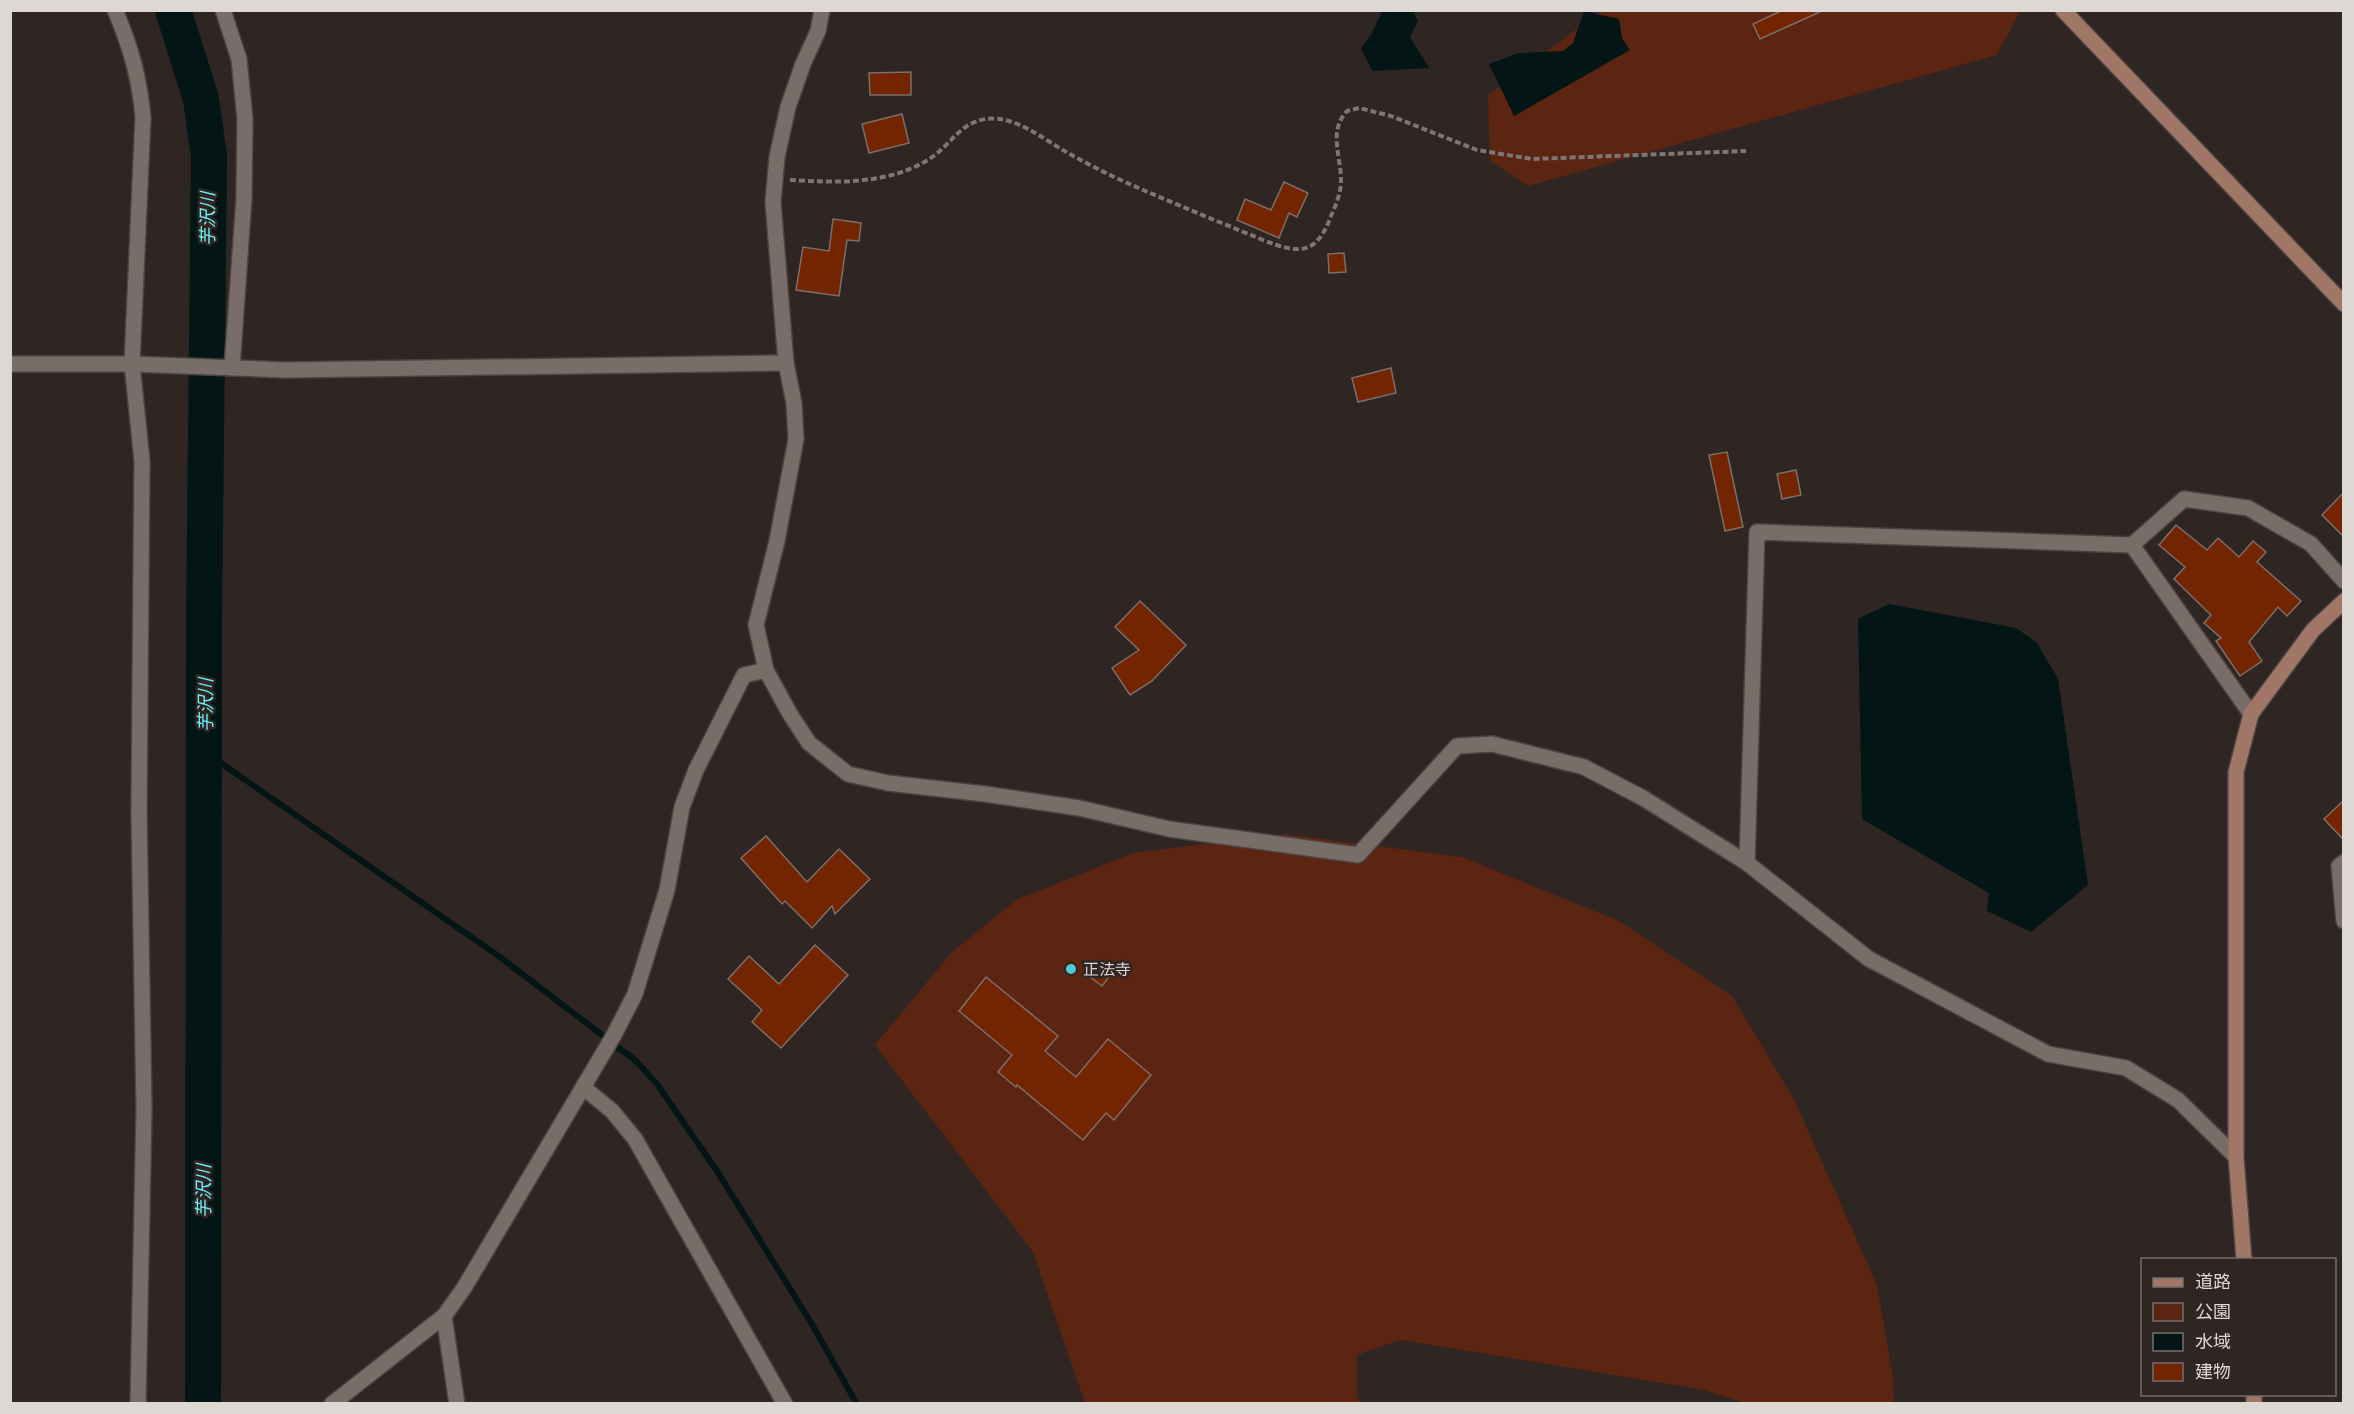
<svg xmlns="http://www.w3.org/2000/svg" width="2354" height="1414" font-family="'Source Sans 3','Noto Sans JP',sans-serif">
<rect width="100%" height="100%" fill="#2f2522"/>
<g fill="#5b2512">
<polygon points="1601,11 2020,11 1997,55 1528,186 1490,161 1488,95"/>
<polygon points="1285,834 1462,857 1619,921 1732,996 1795,1101 1877,1285 1893,1378 1894,1403 1745,1403 1700,1389 1400,1340 1357,1355 1357,1396 1361,1403 1085,1403 1033,1252 875,1045 951,953 1016,900 1133,853"/>
</g>
<g fill="#041516">
<polygon points="1382,11 1413,11 1418,21 1410,37 1429,68 1372,71 1361,48 1372,33"/>
<polygon points="1584,11 1619,19 1622,38 1630,50 1514,116 1489,64 1519,53 1563,51 1573,43"/>
<polygon points="1889,604 2016,628 2037,643 2058,679 2088,885 2031,932 1987,911 1989,893 1862,819 1858,619"/>
</g>
<g fill="none" stroke-linecap="round" stroke-linejoin="round">
<polyline stroke="#041516" stroke-width="6" points="205,752 500,957 636,1061 657,1084 717,1171 810,1321 857,1404"/>
<polyline stroke="#041516" stroke-width="36" points="173,10 201,99 209,156 204,624 203,1404"/>
</g>
<g fill="#732401" stroke="#7b6f6b" stroke-width="1.5">
<polygon points="1783,10 1824,10 1760,39 1753,24"/>
<polygon points="911,72 911,95 870,95 869,73"/>
<polygon points="902,114 909,143 869,153 862,124"/>
<polygon points="1284,182 1308,193 1297,217 1289,213 1279,238 1237,220 1245,199 1271,210"/>
<polygon points="833,219 861,223 859,241 847,240 839,296 796,290 803,247 829,251"/>
<polygon points="1344,253 1346,272 1329,273 1328,254"/>
<polygon points="1391,368 1396,393 1358,402 1352,378"/>
<polygon points="1727,452 1743,527 1725,531 1709,455"/>
<polygon points="1796,470 1801,495 1782,499 1777,474"/>
<polygon points="2343,493 2343,536 2322,515"/>
<polygon points="2176,525 2207,550 2218,538 2239,557 2253,541 2266,552 2257,562 2301,601 2287,616 2278,607 2249,642 2262,661 2240,676 2216,641 2221,638 2204,623 2211,615 2174,579 2185,567 2159,545"/>
<polygon points="1140,601 1186,645 1152,681 1130,695 1112,668 1139,650 1115,627"/>
<polygon points="2343,801 2343,839 2324,819"/>
<polygon points="766,836 807,882 839,849 870,879 835,914 832,906 812,928 785,901 782,904 741,858"/>
<polygon points="815,945 848,975 781,1048 752,1022 762,1010 728,979 749,956 779,984"/>
<polygon points="1101,961 1114,970 1102,986 1090,977"/>
<polygon points="986,977 1058,1036 1045,1051 1076,1077 1108,1039 1151,1075 1114,1120 1106,1113 1083,1140 1017,1085 1016,1087 998,1072 1012,1055 959,1011"/>
</g>
<g fill="none" stroke-linecap="round" stroke-linejoin="round">
<defs>
<g id="street">
<path d="M115,10c16,38 24,66 28,107l-11,247 10,97 -3,349 5,299 -6,295"/>
<polyline points="223,10 239,59 245,119 244,198 232,368"/>
<polyline points="822,10 818,31 803,64 788,107 777,157 773,202 786,363 794,403 796,439 777,541 756,625 766,670 790,714 809,743 848,774 888,783 985,794 1079,808 1169,829 1358,855 1457,746 1492,744 1584,767 1643,798 1747,863 1869,959 2048,1054 2126,1068 2178,1100 2236,1157"/>
<polyline points="10,364 132,364 285,370 786,363"/>
<polyline points="2132,545 2251,714"/>
<polyline points="2344,862 2339,866 2344,921"/>
<polyline points="1747,863 1757,532 2132,545 2184,499 2248,508 2311,544 2344,581"/>
<polyline points="583,1087 612,1111 635,1139 785,1404"/>
<polyline points="444,1316 457,1404"/>
<polyline points="332,1404 444,1316 464,1288 614,1035 635,994 667,890 682,807 696,770 744,675 766,670"/>
</g>
<g id="secondary">
<polyline points="2063,10 2344,304"/>
<polyline points="2244,1260 2236,1157 2236,772 2251,714 2313,630 2344,601"/>
<polyline points="2254,1394 2254,1404"/>
</g>
</defs>
<use href="#street" stroke="#4b4340" stroke-width="18"/>
<use href="#secondary" stroke="#4b4340" stroke-width="18"/>
<path stroke="#7e7673" stroke-width="4" stroke-dasharray="6 3" stroke-linecap="butt" d="M790,180c47,3 105,5 145,-25 17,-13 27,-33 51,-36 29,-4 57,20 82,34 18,10 37,20 57,29 45,20 92,39 138,58 36,14 53,16 68,-24 5,-11 10,-23 10,-35 0,-26 -13,-49 6,-70l12,-3 32,8 86,34 55,9 214,-8"/>
<use href="#street" stroke="#796d69" stroke-width="15"/>
<use href="#secondary" stroke="#a07667" stroke-width="15"/>
</g>
<circle fill="#51ccd5" stroke="#2f2522" stroke-width="2" cx="1071" cy="969" r="6"/>
<g text-anchor="middle" stroke-width="5" stroke-linejoin="round" paint-order="stroke">
<g font-size="16" fill="#ded8d5" stroke="#2f2522" text-anchor="start">
<text x="1083" y="975">正法寺</text>
</g>
<g font-size="18" font-style="italic" fill="#6af1fc" stroke="#2f2522">
<text transform="translate(208 219) rotate(-90)" y="6">芋沢川</text>
<text transform="translate(206 705) rotate(-90)" y="6">芋沢川</text>
<text transform="translate(204 1191) rotate(-90)" y="6">芋沢川</text>
</g>
</g>
<rect width="2354" height="1414" fill="none" stroke="#ded8d5" stroke-width="24"/>
<rect x="2141" y="1258" width="195" height="138" fill="#2f2522" stroke="#756d6a" stroke-width="1.5"/>
<rect x="2153" y="1278" width="30" height="9" fill="#a07667" stroke="#756d6a" stroke-width="1.5"/>
<text x="2195" y="1288" font-size="18" fill="#ded8d5">道路</text>
<rect x="2153" y="1303" width="30" height="18" fill="#5b2512" stroke="#756d6a" stroke-width="1.5"/>
<text x="2195" y="1318" font-size="18" fill="#ded8d5">公園</text>
<rect x="2153" y="1333" width="30" height="18" fill="#041516" stroke="#756d6a" stroke-width="1.5"/>
<text x="2195" y="1348" font-size="18" fill="#ded8d5">水域</text>
<rect x="2153" y="1363" width="30" height="18" fill="#732401" stroke="#756d6a" stroke-width="1.5"/>
<text x="2195" y="1378" font-size="18" fill="#ded8d5">建物</text>
</svg>
